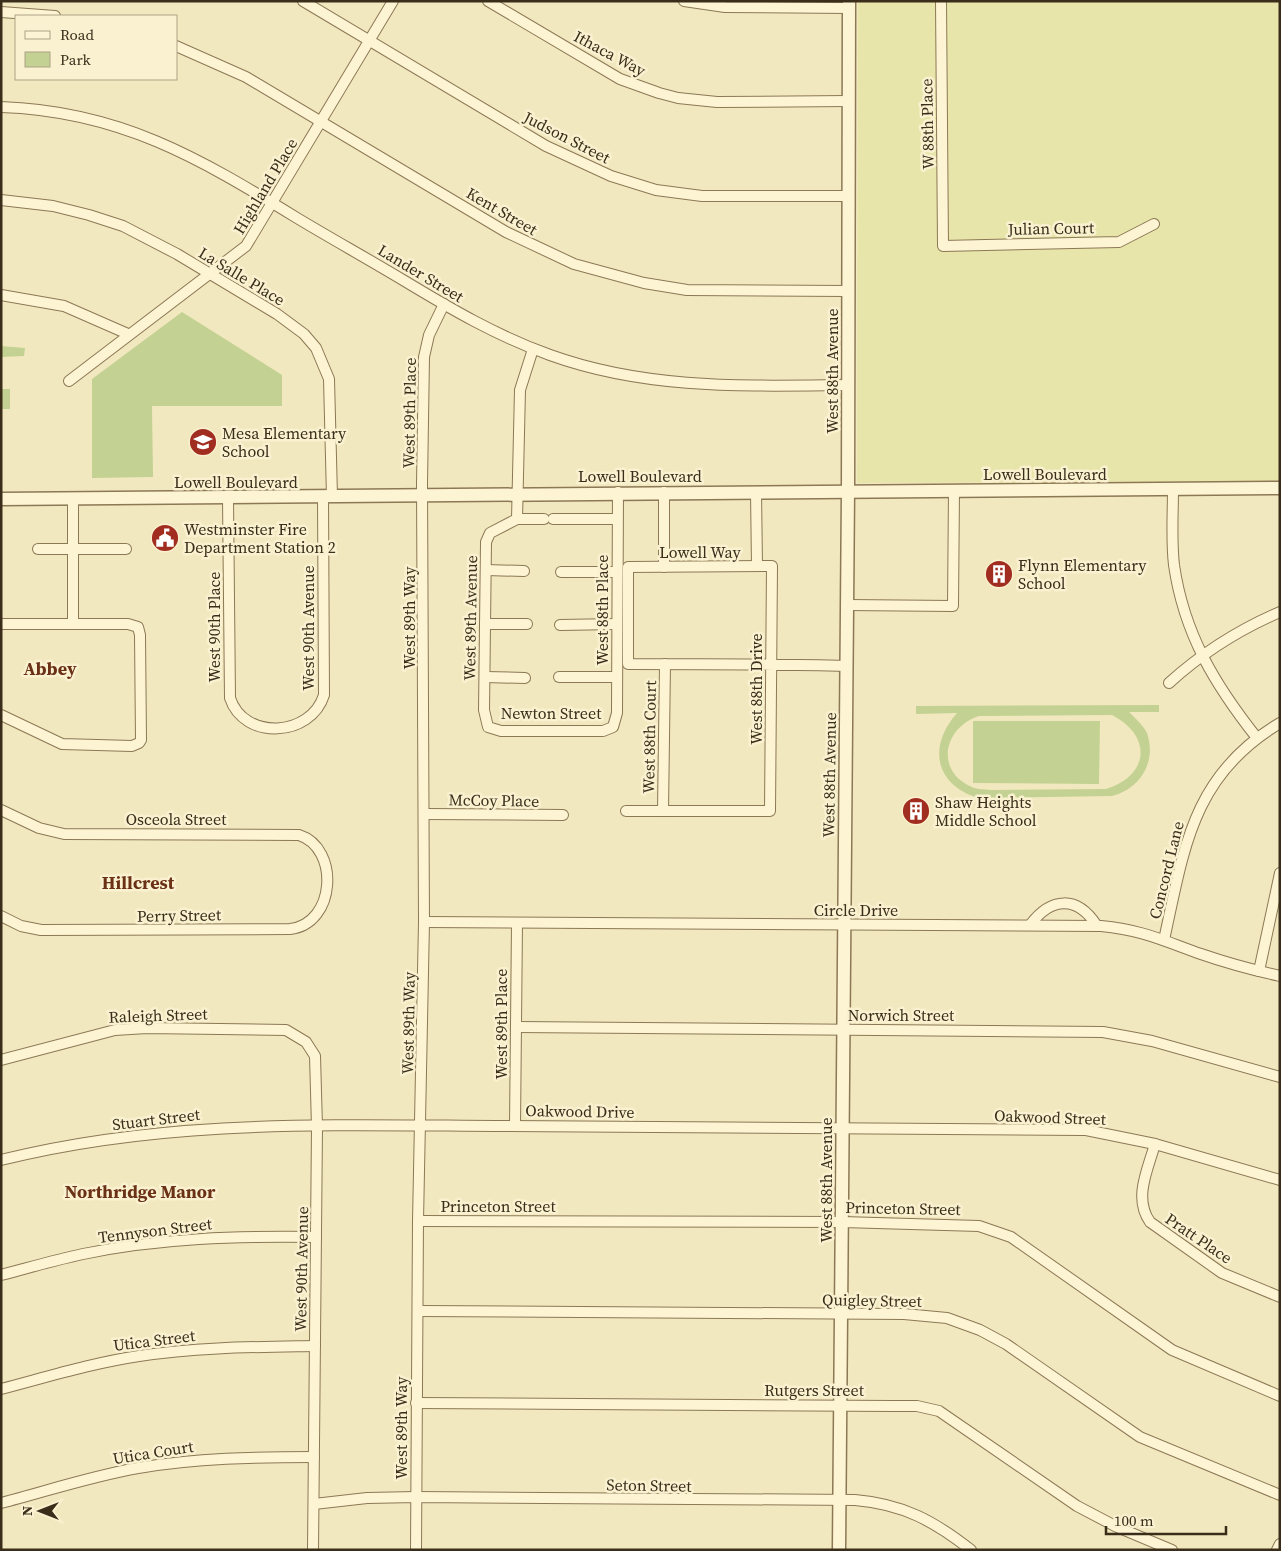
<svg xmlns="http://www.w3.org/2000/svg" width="1281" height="1551" font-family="'Source Serif 4',serif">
<rect width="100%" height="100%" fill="#f2e8bf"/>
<polygon fill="#e8e5ab" points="858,1 1280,1 1280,482 857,483"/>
<g fill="#c3d192" fill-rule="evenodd">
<polygon points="182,312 282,375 282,406 152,406 153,477 92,478 92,379"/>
<polygon points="1,346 25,348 24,356 1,357"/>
<rect x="1" y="389" width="9" height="20"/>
<path d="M1159,705v7h-30c6,6 14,13 18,21 10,29 -7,56 -35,63l-134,2c-44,-14 -50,-52 -21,-85l-41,1v-8zM1112,715c41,21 37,61 -6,74l-115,1c-6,-1 -13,0 -19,-3 -38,-16 -28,-60 7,-71z"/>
<polygon points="973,721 1100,721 1099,784 973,783"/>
</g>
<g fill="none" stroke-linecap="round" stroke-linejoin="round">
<defs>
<g id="minor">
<polyline points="303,1 546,146 611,176 656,190 702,196 848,196"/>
<polyline points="488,1 620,79 659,93 678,98 717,102 848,101"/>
<polyline points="684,1 725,7 849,8"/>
<polyline points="941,1 943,246 1119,242 1154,224"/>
<polyline points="1,12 55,16"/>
<polyline points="176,46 246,77 506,232 574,264 644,283 687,290 848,291"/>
<path d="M1,107c119,4 198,51 296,111 35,21 71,41 106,62 48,29 94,56 147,75 97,35 197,31 298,30"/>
<polyline points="1,200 53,206 89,215 123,226 177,254 277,314 304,334 316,348 329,379 332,497"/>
<polyline points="1,295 64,306 128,334"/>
<polyline points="533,349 520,390 517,519 490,533 486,542 484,710 488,727 501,731 603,731 613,727 617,713 618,492"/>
<polyline points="69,381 246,246 393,1"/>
<path d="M1173,488c0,26 -2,52 1,77 10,69 41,120 83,173"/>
<polyline points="756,492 757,566"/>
<path d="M228,498l2,200c14,43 81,39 94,-3l-1,-198"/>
<polyline points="73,499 73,624"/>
<polyline points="517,519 544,519"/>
<polyline points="553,519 617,519"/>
<polyline points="38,549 126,549"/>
<polyline points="664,567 664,492"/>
<polyline points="486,570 524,571"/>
<polyline points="561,572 616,572"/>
<polyline points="847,605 953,606 954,490"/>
<polyline points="1,624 128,624 138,627 140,635 141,740 139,743 132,746 62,744 1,715"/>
<polyline points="485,624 527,624"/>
<polyline points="560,625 617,624"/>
<polyline points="485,677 525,678"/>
<polyline points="559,677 617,677"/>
<path d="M1169,683c33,-30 69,-53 111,-71"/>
<path d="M1,810l38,18 25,6 235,1c41,13 37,89 -9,94l-249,1 -20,-4 -20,-10"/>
<path d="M626,811h144c1,-81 1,-163 2,-245l-144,1v97c73,0 146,0 219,2"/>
<polyline points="663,811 665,664"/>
<polyline points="424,814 563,815"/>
<path d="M424,922l677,4c42,4 63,15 100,28 26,9 52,16 79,22"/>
<path d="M1030,925c21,-28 47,-30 67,1"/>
<path d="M1164,940c20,-91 28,-165 116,-217"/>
<polyline points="1259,971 1280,873"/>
<polyline points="516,1027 1103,1032 1152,1041 1280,1077"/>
<polyline points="1,1060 115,1030 147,1028 286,1030 306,1042 315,1056 317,1127 313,1550"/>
<polyline points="515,1126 517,923"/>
<path d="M1155,1144c-7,25 -22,54 -5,78l72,51 58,24"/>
<path d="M1,1160c163,-41 328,-35 495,-34 196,1 393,3 590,4l69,14 125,36"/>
<polyline points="418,1221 842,1222 979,1226 1011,1237 1172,1350 1280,1396"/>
<path d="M1,1275c27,-7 54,-15 82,-21 77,-16 155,-18 233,-17"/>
<polyline points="418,1311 904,1314 947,1318 980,1330 1006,1344 1140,1437 1280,1495"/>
<path d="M1,1389c46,-12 91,-26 138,-33 58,-9 117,-9 176,-10"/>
<polyline points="416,1403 894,1406 917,1406 939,1411 1077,1506 1117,1527 1172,1550"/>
<path d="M1,1503c46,-12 91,-27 137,-35 59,-10 117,-11 176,-11"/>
<path d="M314,1504l53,-6 49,-1 439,3c48,4 79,21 116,50"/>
<polyline points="416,1550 418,1221 424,922 422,484 424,357 429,335 444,304"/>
<polyline points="1277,1550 1280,1544"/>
</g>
<g id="tertiary">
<polyline points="1,499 1280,488"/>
<polyline points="839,1550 848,491 849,1"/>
</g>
</defs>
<use href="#minor" stroke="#8c7855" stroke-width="12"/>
<use href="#tertiary" stroke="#8c7855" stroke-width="15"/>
<use href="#minor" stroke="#fcf4d3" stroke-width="10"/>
<use href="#tertiary" stroke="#fcf4d3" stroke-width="12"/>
</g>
<defs>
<symbol id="school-disc" viewBox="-11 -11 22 22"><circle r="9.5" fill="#a12d20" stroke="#f9f1cf"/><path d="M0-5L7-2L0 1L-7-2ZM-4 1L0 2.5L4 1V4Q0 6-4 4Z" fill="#fff"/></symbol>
<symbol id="civic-disc" viewBox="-11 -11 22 22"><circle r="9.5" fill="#a12d20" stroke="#f9f1cf"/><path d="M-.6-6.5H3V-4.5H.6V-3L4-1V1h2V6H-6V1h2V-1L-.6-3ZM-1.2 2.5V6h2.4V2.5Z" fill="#fff"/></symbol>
<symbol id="building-disc" viewBox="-11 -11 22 22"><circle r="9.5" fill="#a12d20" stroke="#f9f1cf"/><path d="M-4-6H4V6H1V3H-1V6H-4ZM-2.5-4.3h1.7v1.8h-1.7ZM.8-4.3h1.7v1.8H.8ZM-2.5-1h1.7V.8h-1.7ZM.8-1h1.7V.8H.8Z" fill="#fff"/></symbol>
</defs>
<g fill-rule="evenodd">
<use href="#school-disc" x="187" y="426" width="32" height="32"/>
<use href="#civic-disc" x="149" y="522" width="32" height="32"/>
<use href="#building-disc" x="983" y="558" width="32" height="32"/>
<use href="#building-disc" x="900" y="795" width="32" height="32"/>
</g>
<g text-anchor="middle" stroke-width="5" stroke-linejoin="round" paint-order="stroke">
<g font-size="16" fill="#3a2e1b" stroke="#f9f1cf">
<text transform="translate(610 53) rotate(28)" y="6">Ithaca Way</text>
<text transform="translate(927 124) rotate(-91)" y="6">W 88th Place</text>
<text transform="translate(567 137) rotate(27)" y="6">Judson Street</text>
<text transform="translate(265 186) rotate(-59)" y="6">Highland Place</text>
<text transform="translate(502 211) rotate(30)" y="6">Kent Street</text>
<text transform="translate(1051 228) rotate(-1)" y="6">Julian Court</text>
<text transform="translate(421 273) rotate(31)" y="6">Lander Street</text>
<text transform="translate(242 276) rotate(31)" y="6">La Salle Place</text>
<text transform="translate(832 371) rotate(-90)" y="6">West 88th Avenue</text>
<text transform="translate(409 413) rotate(-89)" y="6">West 89th Place</text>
<text x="1045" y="480">Lowell Boulevard</text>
<text x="640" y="482">Lowell Boulevard</text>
<text x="236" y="488">Lowell Boulevard</text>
<text x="700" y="558">Lowell Way</text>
<text transform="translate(602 610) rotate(-90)" y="6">West 88th Place</text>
<text transform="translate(409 618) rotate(-90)" y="6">West 89th Way</text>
<text transform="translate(470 618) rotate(-89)" y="6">West 89th Avenue</text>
<text transform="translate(214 627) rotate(-90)" y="6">West 90th Place</text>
<text transform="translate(308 628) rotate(-90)" y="6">West 90th Avenue</text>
<text transform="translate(756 689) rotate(-90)" y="6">West 88th Drive</text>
<text x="551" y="719">Newton Street</text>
<text transform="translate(649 737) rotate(-89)" y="6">West 88th Court</text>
<text transform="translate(829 775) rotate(-89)" y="6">West 88th Avenue</text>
<text transform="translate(494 800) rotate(1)" y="6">McCoy Place</text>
<text x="176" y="825">Osceola Street</text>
<text transform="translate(1166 870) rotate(-76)" y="6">Concord Lane</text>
<text x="856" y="916">Circle Drive</text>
<text transform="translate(179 915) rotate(-1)" y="6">Perry Street</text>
<text transform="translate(158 1015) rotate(-2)" y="6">Raleigh Street</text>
<text x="901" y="1021">Norwich Street</text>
<text transform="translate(408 1023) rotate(-89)" y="6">West 89th Way</text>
<text transform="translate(501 1024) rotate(-90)" y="6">West 89th Place</text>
<text transform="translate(580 1111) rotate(1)" y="6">Oakwood Drive</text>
<text transform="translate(1050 1117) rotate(2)" y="6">Oakwood Street</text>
<text transform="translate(156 1119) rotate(-7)" y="6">Stuart Street</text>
<text transform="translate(826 1180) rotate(-90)" y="6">West 88th Avenue</text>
<text x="498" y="1212">Princeton Street</text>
<text transform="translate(903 1208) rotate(1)" y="6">Princeton Street</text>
<text transform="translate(155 1230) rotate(-7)" y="6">Tennyson Street</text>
<text transform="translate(1199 1238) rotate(34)" y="6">Pratt Place</text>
<text transform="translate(301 1269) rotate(-89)" y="6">West 90th Avenue</text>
<text transform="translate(872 1300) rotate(1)" y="6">Quigley Street</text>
<text transform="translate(154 1340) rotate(-7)" y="6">Utica Street</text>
<text x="814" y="1396">Rutgers Street</text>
<text transform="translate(401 1428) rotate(-90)" y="6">West 89th Way</text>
<text transform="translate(153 1452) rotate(-9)" y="6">Utica Court</text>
<text transform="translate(649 1485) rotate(1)" y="6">Seton Street</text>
</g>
<g font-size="16" fill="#3a2e1b" stroke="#f9f1cf" text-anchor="start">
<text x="222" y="439">Mesa Elementary<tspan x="222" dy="18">School</tspan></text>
<text x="184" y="535">Westminster Fire<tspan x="184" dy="18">Department Station 2</tspan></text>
<text x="1018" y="571">Flynn Elementary<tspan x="1018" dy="18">School</tspan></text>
<text x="935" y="808">Shaw Heights<tspan x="935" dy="18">Middle School</tspan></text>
</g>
<g font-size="18" font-weight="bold" fill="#6b3117" stroke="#f9f1cf">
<text x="50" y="675">Abbey</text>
<text x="138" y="889">Hillcrest</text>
<text x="140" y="1198">Northridge Manor</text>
</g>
</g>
<rect width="1281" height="1551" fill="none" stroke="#3a2e1b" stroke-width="5"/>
<rect x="15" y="15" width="162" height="65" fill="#f9f1cf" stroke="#ada387"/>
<rect x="25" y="31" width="25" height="8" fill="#fcf4d3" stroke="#ada387"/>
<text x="60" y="40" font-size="15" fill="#3a2e1b">Road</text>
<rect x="25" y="52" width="25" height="15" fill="#c3d192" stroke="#ada387"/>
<text x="60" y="65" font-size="15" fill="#3a2e1b">Park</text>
<g transform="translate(40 1511) rotate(270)" stroke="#f9f1cf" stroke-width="4" paint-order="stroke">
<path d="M0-4L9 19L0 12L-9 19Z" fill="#3a2e1b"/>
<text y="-8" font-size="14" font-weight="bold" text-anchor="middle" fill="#3a2e1b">N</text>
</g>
<path d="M1106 1526v8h120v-8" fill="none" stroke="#3a2e1b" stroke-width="2.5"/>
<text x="1114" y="1526" font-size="15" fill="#3a2e1b" stroke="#f9f1cf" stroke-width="4" paint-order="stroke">100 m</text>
</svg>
